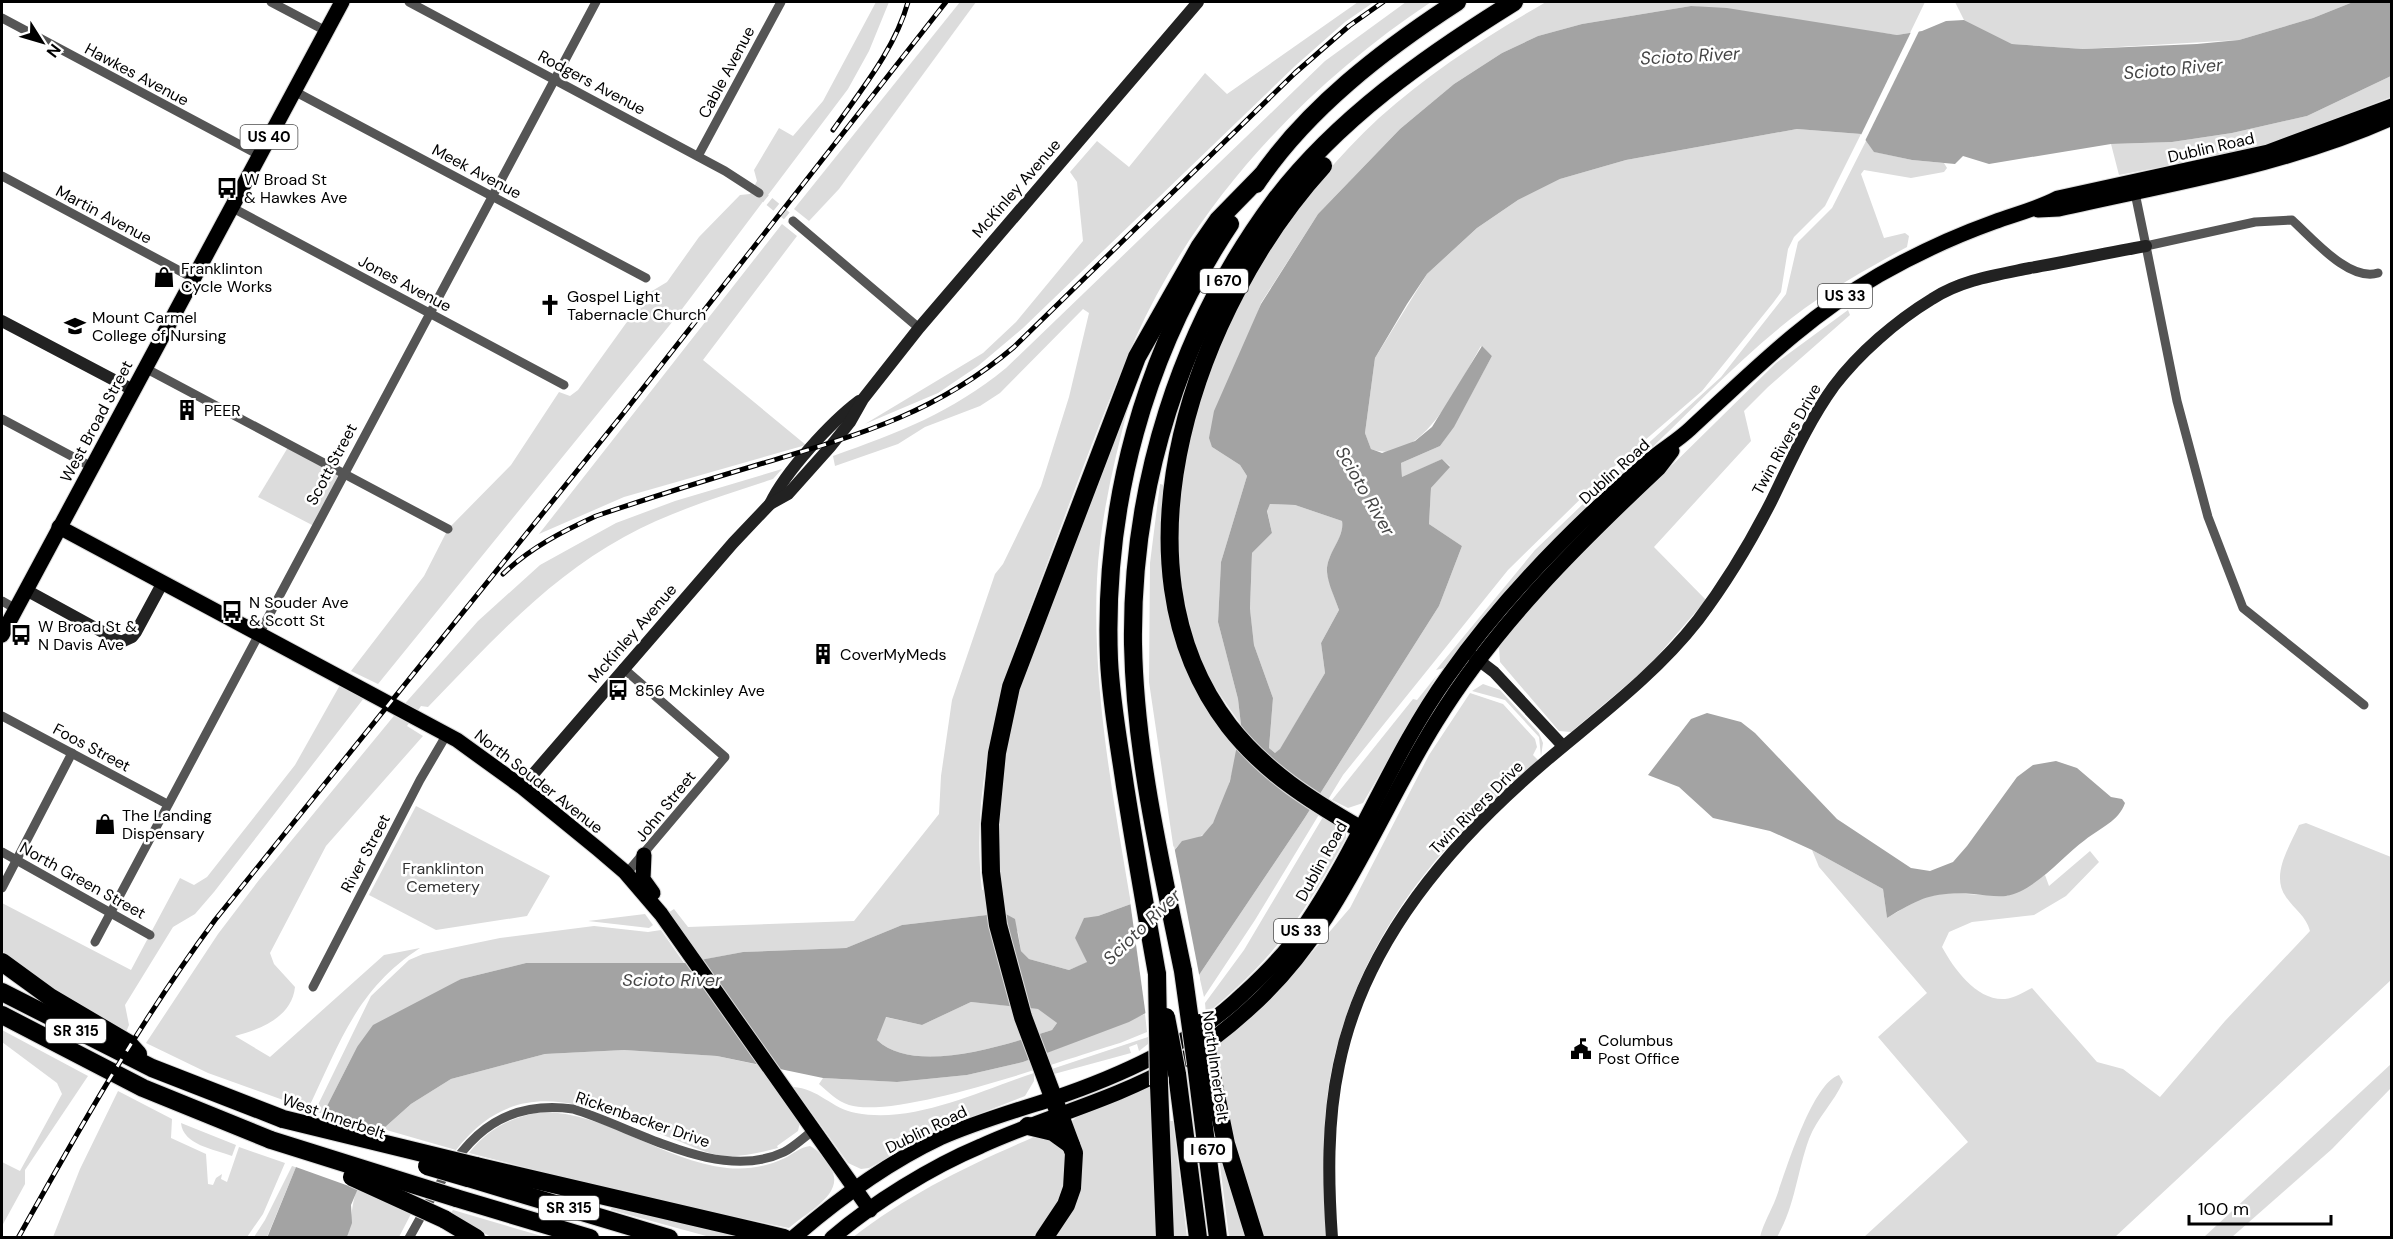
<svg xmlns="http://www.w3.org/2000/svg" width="2393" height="1239" font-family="'DM Sans',sans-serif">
<rect width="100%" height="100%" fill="#fff"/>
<g fill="#dcdcdc">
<polygon points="876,2 889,2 869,51 848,89 673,321 378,684 351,671 424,576 448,529 511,465 559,392 570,396 578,390 647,294 667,282 699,237 740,195 750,194 757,181 754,170 779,128 793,136 823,101"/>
<polygon points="960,2 976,2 839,189 809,221 794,209"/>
<polygon points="1358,2 1374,2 1345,22 1295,66 1023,328 978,366 938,393 865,424 983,353 1016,322 1083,241 1077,182 1070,172 1097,141 1129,167 1205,73 1227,94"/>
<path d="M1406,2h25c-124,82 -235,200 -296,337 -43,98 -78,201 -117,301 -27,80 -46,166 -36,250l19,-4 -4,-31 4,-86 21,-93 103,-273 4,1c-15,57 -29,115 -32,175 -5,109 16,218 34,325l-33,12 -23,22 13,24 -19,8 -40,-11 -8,-8 -3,-19 -14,-19 -102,12 -56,23 -103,4 -42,8 -33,-47 6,-4 14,18 166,-6 85,-107 2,-38 11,-76 43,-126 8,-10 38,-78 28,-89 20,-84 -6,-4 -83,84 -20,13 -55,21 -27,17 -63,22 -2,-10c67,-24 118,-43 173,-88l319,-307z"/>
<path d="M1546,2h379l-15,31 -13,2 -206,-29 -109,18 -44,12 -36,17 -48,31 -54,45 -82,85 -57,89 -49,144 28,18 7,11 -26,86 -3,60 20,77 3,26c-14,-21 -31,-42 -40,-66 -72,-192 37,-410 178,-541 51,-46 108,-82 167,-116z"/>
<polygon points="1955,2 2353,2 2313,18 2239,40 2083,49 2012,44 1964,20"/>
<polygon points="2391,76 2391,97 2256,149 2119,175 2111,144 2172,142 2232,133 2307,116"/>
<path d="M1797,129l64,5 -36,72 -31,31 -6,12 -7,43 -8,11 -71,88 -94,81 -100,98 -165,205 -88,145 -51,77 -5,-22 105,-156 135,-213 23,-60 -33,-22 2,-36 19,-22 -8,-7 -40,19 -1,-15 39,-17 14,-20 38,-70 -11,-10c-21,35 -59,122 -110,103l-6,-16 10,-75 52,-84 50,-46 41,-28 42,-21 66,-19z"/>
<path d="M1866,141l9,11 37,8 32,3 3,5 -3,4 -33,6 -47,-8 -3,4 23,64 21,-5 4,3 -2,11c-35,19 -69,38 -102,61 -61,45 -113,102 -168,154 -68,65 -136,130 -193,206l-8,2 99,-120 73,-70 113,-103 65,-83 12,-52 34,-34z"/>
<polygon points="782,224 797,236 703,360 806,445 624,497 539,534"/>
<polygon points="1848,310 1850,315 1768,387 1744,411 1751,441 1654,547 1706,600 1648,667 1571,732 1559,731 1500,662 1499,647 1505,638 1543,594 1597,539 1776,363"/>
<polygon points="290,444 343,472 314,526 258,497"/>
<path d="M782,469l-9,10c-51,17 -102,32 -149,58 -77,42 -136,108 -196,170l-7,-1 -14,20 16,10 -97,110 -56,107 4,11 21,23c-3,30 -34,42 -60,49l35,21 114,-102 36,-7c-64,42 -80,95 -112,161l-100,-36 -62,-30 72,-109 41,-54 134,-163 85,-96 62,-56 76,-42 59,-22z"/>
<path d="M1160,484l4,1c-5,105 9,181 74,267 -6,20 -18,74 -37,84 -13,7 -17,1 -27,15l-25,-169 1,-119z"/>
<path d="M1270,504l25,1 47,16c3,18 -16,32 -15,51 2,12 8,26 12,38l-18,33 4,30 -45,77 -5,3 -6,-5 4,-50 -19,-53 -4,-35 2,-57 20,-20 -5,-23z"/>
<polygon points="1437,675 1363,803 1348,808 1332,800 1413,699 1417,700"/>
<polygon points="1483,684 1500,690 1539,733 1543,743 1541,756 1539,737 1505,700 1472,691"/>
<polygon points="340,685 364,698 214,892 195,914 173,927 125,1005 129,1025 126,1032 56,992 2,951 2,903 131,970 180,878 194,885 207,877 295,765"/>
<path d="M1470,693l33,11 32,35 2,8 -4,8 5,5c-32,30 -66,59 -95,92 -59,67 -103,151 -115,240 -7,47 -3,97 -1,145h-64l-33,-100 -17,-89 64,-55 73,-85 79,-153z"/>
<polygon points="416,806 550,876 527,916 436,930 369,895"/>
<path d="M1323,817l19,10 4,5v6c-42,77 -71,120 -140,176l-1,-11 39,-53z"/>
<path d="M2306,823l85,34v123l-276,257h-251l104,-95 -90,-105 49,-44 -108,-126 -7,-17 71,39 4,29 34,-20 24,-5 62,3 38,-21 4,11 41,-35 9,11 -33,34 -32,19 -62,7 -23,10 -7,15c12,22 35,54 63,52 9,-1 19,-7 27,-11l65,74 26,7 37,28 65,-76 85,-90c-4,-15 -15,-21 -24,-34 -16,-22 4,-51 13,-72z"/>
<polygon points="645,914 653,925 649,928 588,921"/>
<polygon points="594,926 648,932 661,930 684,963 526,963 461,979 357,1047 323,1114 315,1111 371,996 409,960 423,954 500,938"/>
<path d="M971,1002l68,7 18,14 -5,7c-44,14 -137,46 -175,10l8,-23 37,8z"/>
<path d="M1145,1014l2,18 -27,11c-55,16 -222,77 -271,62 -12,-4 -21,-13 -30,-21l4,-6 74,4 70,-7 56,-13z"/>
<polygon points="2,1030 88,1076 25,1170 25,1184 2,1226 2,1162 20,1171 62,1094 57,1083 2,1042"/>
<polygon points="1148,1037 1148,1044 1139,1051 1137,1044 1129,1047 1131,1053 1054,1074 1052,1069"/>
<path d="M624,1050l93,6 42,9 41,57 -2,9 -21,15 1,2c-19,5 -35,9 -54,8 -17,-2 -33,-10 -48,-16 -81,-30 -154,-74 -220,10l-73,-21 28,-25 40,-25 94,-25z"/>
<polygon points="2391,1064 2391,1088 2332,1149 2232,1237 2204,1237"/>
<path d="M1034,1073v8l-9,15 -92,36 -64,36 -8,1 -13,-6 -55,-76c25,1 39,22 63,26 58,11 123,-22 178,-40z"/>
<path d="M1839,1075l4,7c-9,20 -26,36 -34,57 -12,33 -14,67 -32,98h-17c3,-13 11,-26 16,-39 9,-25 36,-115 63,-123z"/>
<polygon points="1150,1085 1158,1237 1051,1238 1058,1230 1071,1122 1080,1114"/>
<polygon points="118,1091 172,1119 171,1138 206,1154 208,1184 213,1185 216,1178 222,1174 221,1179 227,1182 239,1147 285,1163 263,1214 247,1237 53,1237 80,1169"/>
<path d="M541,1112c67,0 121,49 186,56 20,2 39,-1 58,-10 8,-4 15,-11 25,-12 9,4 13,12 19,20 20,26 -22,46 -40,62l-154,-32 -166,-43c19,-24 42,-36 72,-41z"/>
<polygon points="1167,1121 1173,1121 1187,1237 1171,1237"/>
<path d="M181,1123l55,22 -4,11c-18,-7 -49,-11 -51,-33z"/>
<path d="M1034,1137l29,6c11,36 -3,69 -30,94l-181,1c56,-44 117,-73 182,-101z"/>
<polygon points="1217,1141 1249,1237 1229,1237"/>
<polygon points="292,1166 296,1167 267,1237 254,1237 265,1220"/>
<path d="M357,1189l55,23 -13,25 -52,1c5,-17 4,-33 10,-49z"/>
<polygon points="612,1206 746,1237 710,1237 611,1210"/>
<polygon points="453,1210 545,1237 491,1237 450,1214"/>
</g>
<g fill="#a3a3a3" fill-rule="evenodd">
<path d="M2353,2h38v74l-84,40 -75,17 -60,9 -61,2 -122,20 -26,-8 -8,8 -43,-4 -38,-8 -13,-18 -64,-5 -171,31 -66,19 -42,21 -41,28 -50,46 -20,30 -32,54 -10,75 6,16 11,4 33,-12 17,-14 50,-81 10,10 -38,71 -14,19 -39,17 1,14 40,-18 8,8 -19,21 -2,36 33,22 -23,60 -135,213 -105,156 -27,24 -43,23 -106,40 -56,13 -70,7 -74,-4 -106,-22 -93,-6 -79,4 -94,25 -40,25 -28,25 -32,76 1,18 -5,14 -80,1 29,-71 61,-120 16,-22 88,-46 65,-16h158l59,-11 103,-4 56,-23 102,-12 11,6 6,32 8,8 40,11 18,-8 -12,-24 9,-20 14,-2 33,-12 51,-63 20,-5 11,-13 17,-42 11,-56 -3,-26 -20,-77 3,-60 26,-86 -7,-11 -28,-18 -3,-9 5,-27 47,-107 57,-90 82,-85 54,-45 48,-31 36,-17 44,-12 109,-18 36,2 170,27 25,-4 24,-10 18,-1 48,24 71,5 114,-5 42,-4 74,-22zM1270,504l25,1 47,16c3,17 -16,32 -15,51 1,12 8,26 12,38l-18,33 4,30 -45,76 -5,4 -6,-5 4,-50 -19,-53 -4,-36 2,-56 20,-20 -5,-22zM971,1002l67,7 19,14 -5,7c-44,14 -137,46 -175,10l9,-23 36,8z"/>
<path d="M1707,713l34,9 14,11 82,86 74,49 19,3 23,-9 14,-16 50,-69 16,-12 23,-4 21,7 34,29 11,2 3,4c-6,18 -25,25 -40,37 -22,16 -50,51 -79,56 -10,1 -22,-1 -32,-2 -42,-2 -52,3 -87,24l-4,-29 -71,-39 -42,-19 -57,-13 -34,-31 -31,-12 43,-56z"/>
</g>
<g fill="#fff">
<polygon points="1920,29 1864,143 1860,137 1912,30"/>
<polygon points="1174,846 1200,979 1174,1002 1146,1017 1130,901"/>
<polygon points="320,1113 386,1131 360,1190 293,1166"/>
</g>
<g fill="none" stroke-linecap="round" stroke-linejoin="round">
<polyline stroke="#d9d9d9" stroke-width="9" stroke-dasharray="9 4.5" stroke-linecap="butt" points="759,193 793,221"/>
<defs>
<g id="primary">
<path d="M2038,210l21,-1c113,-26 226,-43 333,-91"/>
<polyline points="59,527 457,740 522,787 598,849 625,872 661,914 870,1210"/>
<polyline points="2,635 342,2"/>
<polyline points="644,855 643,879 653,893"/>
<path d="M793,1238c45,-39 94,-75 147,-100 36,-16 74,-27 112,-39 68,-23 138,-54 191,-105 23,-21 45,-43 62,-69 54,-79 87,-171 143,-249 56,-80 128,-152 202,-216 13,-11 27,-19 40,-31 62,-57 115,-111 189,-154 37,-21 76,-39 115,-53 22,-8 43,-13 64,-24l210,-46 124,-46"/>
<path d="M832,1238c41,-35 99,-71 149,-92 63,-29 133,-46 194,-81 26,-16 52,-36 74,-56 89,-79 126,-189 187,-287 59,-96 141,-177 223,-254l13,-17"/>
</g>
<g id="highway">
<path d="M1323,166c-125,137 -220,396 -94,560 36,46 81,74 131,103"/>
<path d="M1256,184c50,-75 127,-134 201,-182"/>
<polyline points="2,962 50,997 128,1043 138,1054"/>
<path d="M1183,971c-22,-108 -48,-217 -50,-327 -2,-158 47,-315 141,-442 63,-83 153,-146 240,-200"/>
<path d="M1157,974c-11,-62 -22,-125 -32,-188 -6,-42 -14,-84 -16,-126 -6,-155 35,-307 121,-436"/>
<polyline points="2,992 152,1068 283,1119"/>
<polyline points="2,1015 143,1088 271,1140"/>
<polyline points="1208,1056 1226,1144 1255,1238"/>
<polyline points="1196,1064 1218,1238"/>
<polyline points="1177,1074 1198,1238"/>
<polyline points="1159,1085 1165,1238"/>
<polyline points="1028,1126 1053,1132 1071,1145"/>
<polyline points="476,1166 784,1238"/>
<polyline points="468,1178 669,1238"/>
<polyline points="456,1198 590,1238"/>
<polyline points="444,1219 476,1238"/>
<polyline points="1044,1238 1066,1205 1072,1188 1074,1153 1023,1017 998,925 991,872 990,824 997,753 1011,687 1137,357 1200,246 1218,220 1262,175"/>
</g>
</defs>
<use href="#primary" stroke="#dbdbdb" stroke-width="17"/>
<use href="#highway" stroke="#dbdbdb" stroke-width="20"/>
<g stroke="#555" stroke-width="9">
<polyline points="271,2 326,31"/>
<polyline points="409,2 725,171 759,193"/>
<polyline points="2,18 259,155"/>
<polyline points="294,91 646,278"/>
<polyline points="698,156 781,2"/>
<polyline points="2,176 193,278"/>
<path d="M2135,193l11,53 109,-24 37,-2c20,18 57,62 86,53"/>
<polyline points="231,207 564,385"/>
<polyline points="793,221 919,328"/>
<polyline points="2146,246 2177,401 2208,517 2243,608 2364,705"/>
<polyline points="145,368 448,529"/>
<polyline points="2,419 92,467"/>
<polyline points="2,601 16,609"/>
<polyline points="623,668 725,757 626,874"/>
<polyline points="2,716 167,804"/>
<polyline points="2,852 150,935"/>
<polyline points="2,888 72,753"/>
<polyline points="95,942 596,2"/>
<polyline points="313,987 420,780 447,734"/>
<path d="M409,1238c40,-70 69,-142 164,-129 63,19 146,74 211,43 10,-5 20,-15 30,-22"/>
</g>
<g stroke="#222" stroke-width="12">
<polyline points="2,321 133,390"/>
<path d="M770,504c15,-32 61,-82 89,-103"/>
<polyline points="26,590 121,642 132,637 136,632 163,582"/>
<polyline points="1473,656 1494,672 1563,746"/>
<polyline points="522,787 733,543 770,504 788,494 830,447 850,422 863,399 919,328 1198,2"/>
<path d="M1332,1238c-4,-57 -5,-117 7,-173 25,-124 113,-224 207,-304 53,-45 109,-86 152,-141 28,-37 52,-77 73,-118 19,-39 37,-80 63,-116 25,-33 62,-65 98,-87 29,-19 64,-24 98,-31 39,-7 77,-15 116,-22"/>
</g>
<use href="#primary" stroke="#000" stroke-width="15"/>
<use href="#highway" stroke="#000" stroke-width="18"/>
<defs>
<g id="rail">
<path d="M833,130c28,-40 62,-81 75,-128"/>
<path d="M503,574c27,-26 60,-43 93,-58 53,-18 107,-35 161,-51 98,-29 177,-50 257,-118l281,-274 54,-47 34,-24"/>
<path d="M18,1238c61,-109 123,-218 197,-318l407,-505 324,-413"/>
</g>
</defs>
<use href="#rail" stroke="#000" stroke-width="5"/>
<use href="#rail" stroke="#fff" stroke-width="3" stroke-dasharray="9" stroke-linecap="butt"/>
<defs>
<g id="highway-bridge">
<polyline points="1183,971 1196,1064"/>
<polyline points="1157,974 1159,1085"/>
<polyline points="1166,1017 1177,1074"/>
<polyline points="1200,1023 1208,1056"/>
<polyline points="283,1119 476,1166"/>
<polyline points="271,1140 456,1198"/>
<polyline points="427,1166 468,1178"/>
<polyline points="352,1177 444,1219"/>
</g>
</defs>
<use href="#highway-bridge" stroke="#dbdbdb" stroke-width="20" stroke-linecap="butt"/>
<use href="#highway-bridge" stroke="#000" stroke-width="18"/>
</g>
<defs>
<symbol id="bus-bare" viewBox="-9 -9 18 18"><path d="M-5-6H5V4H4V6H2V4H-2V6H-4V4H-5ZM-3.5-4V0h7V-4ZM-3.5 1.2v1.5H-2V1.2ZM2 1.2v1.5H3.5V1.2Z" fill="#000" stroke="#fff" stroke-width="2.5" paint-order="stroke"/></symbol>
<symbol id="shop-bare" viewBox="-9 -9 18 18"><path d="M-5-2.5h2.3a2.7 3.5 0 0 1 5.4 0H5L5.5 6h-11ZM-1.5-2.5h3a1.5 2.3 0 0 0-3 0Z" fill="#000" stroke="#fff" stroke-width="2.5" paint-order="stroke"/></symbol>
<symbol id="church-bare" viewBox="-9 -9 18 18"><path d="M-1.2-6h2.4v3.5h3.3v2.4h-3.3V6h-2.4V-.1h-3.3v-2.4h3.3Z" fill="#000" stroke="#fff" stroke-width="2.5" paint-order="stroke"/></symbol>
<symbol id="university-bare" viewBox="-9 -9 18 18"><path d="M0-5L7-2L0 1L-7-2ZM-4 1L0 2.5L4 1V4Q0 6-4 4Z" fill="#000" stroke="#fff" stroke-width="2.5" paint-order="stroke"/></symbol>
<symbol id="building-bare" viewBox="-9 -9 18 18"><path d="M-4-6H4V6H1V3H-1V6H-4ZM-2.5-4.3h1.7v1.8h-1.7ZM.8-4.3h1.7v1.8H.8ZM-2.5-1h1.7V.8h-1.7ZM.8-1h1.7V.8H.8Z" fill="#000" stroke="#fff" stroke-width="2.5" paint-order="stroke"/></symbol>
<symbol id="civic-bare" viewBox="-9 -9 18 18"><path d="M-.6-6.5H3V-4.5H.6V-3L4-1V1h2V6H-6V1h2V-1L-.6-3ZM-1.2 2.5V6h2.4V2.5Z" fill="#000" stroke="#fff" stroke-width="2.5" paint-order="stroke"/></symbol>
</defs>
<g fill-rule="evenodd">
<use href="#bus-bare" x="212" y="173" width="30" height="30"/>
<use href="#shop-bare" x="149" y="262" width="30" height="30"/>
<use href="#church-bare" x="535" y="290" width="30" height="30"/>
<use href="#university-bare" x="60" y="311" width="30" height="30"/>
<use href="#building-bare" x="172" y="395" width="30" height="30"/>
<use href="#bus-bare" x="217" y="596" width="30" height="30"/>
<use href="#bus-bare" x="6" y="620" width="30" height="30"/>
<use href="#building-bare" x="808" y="639" width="30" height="30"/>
<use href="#bus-bare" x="603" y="675" width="30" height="30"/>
<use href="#shop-bare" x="90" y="809" width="30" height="30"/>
<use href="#civic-bare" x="1566" y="1034" width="30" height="30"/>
</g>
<g text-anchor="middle" stroke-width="5" stroke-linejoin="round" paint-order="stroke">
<g fill="#fff" stroke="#4c4c4c" stroke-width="1.5">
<rect x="240.5" y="125" width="57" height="24" rx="4.5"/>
<rect x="1200" y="269" width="48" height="24" rx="4.5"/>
<rect x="1818" y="284" width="54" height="24" rx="4.5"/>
<rect x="1274" y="919" width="54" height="24" rx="4.5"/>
<rect x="46" y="1019" width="60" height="24" rx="4.5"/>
<rect x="1184" y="1138" width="48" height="24" rx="4.5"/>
<rect x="539" y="1196" width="60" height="24" rx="4.5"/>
</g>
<g font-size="15" font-weight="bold" fill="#000">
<text x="269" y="142">US 40</text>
<text x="1224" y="286">I 670</text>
<text x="1845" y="301">US 33</text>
<text x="1301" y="936">US 33</text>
<text x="76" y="1036">SR 315</text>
<text x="1208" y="1155">I 670</text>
<text x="569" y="1213">SR 315</text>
</g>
<g font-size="16" fill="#000" stroke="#fff">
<text transform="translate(726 72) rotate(-62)" y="6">Cable Avenue</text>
<text transform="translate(137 74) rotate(28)" y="6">Hawkes Avenue</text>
<text transform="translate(592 82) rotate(28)" y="6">Rodgers Avenue</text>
<text transform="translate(2211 147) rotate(-13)" y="6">Dublin Road</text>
<text transform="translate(477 171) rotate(28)" y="6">Meek Avenue</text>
<text transform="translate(1016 188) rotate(-49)" y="6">McKinley Avenue</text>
<text transform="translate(104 214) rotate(28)" y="6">Martin Avenue</text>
<text transform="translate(405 283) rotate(28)" y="6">Jones Avenue</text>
<text transform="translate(96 421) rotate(-62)" y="6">West Broad Street</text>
<text transform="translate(1786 439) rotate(-61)" y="6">Twin Rivers Drive</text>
<text transform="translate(331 464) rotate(-62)" y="6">Scott Street</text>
<text transform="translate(1614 471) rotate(-42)" y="6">Dublin Road</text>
<text transform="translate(632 633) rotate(-49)" y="6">McKinley Avenue</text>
<text transform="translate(92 747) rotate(28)" y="6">Foos Street</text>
<text transform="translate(539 781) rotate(38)" y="6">North Souder Avenue</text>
<text transform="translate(665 806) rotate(-51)" y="6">John Street</text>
<text transform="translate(1476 807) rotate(-45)" y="6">Twin Rivers Drive</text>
<text transform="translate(365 853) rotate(-62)" y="6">River Street</text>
<text transform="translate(1321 861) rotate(-61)" y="6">Dublin Road</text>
<text transform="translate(83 880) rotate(29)" y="6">North Green Street</text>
<text transform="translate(1216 1066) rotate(82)" y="6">North Innerbelt</text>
<text transform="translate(334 1116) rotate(19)" y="6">West Innerbelt</text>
<text transform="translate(643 1119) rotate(19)" y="6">Rickenbacker Drive</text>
<text transform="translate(926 1129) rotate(-26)" y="6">Dublin Road</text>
</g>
<g font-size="16" fill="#000" stroke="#fff" text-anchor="start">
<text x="244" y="185">W Broad St<tspan x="244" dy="18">&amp; Hawkes Ave</tspan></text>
<text x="181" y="274">Franklinton<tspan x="181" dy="18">Cycle Works</tspan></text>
<text x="567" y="302">Gospel Light<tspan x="567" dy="18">Tabernacle Church</tspan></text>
<text x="92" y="323">Mount Carmel<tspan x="92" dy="18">College of Nursing</tspan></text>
<text x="204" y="416">PEER</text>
<text x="249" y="608">N Souder Ave<tspan x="249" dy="18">&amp; Scott St</tspan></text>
<text x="38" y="632">W Broad St &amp;<tspan x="38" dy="18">N Davis Ave</tspan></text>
<text x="840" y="660">CoverMyMeds</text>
<text x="635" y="696">856 Mckinley Ave</text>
<text x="122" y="821">The Landing<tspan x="122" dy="18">Dispensary</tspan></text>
<text x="1598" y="1046">Columbus<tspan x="1598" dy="18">Post Office</tspan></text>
</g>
<g font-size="16" fill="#333" stroke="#fff">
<text x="443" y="874">Franklinton<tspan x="443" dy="18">Cemetery</tspan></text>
</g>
<g font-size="18" font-style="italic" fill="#444" stroke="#fff">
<text transform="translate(1690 56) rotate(-3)" y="6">Scioto River</text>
<text transform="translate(2173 69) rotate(-5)" y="6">Scioto River</text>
<text transform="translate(1365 491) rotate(60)" y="6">Scioto River</text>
<text transform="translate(1142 927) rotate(-44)" y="6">Scioto River</text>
<text x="672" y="986">Scioto River</text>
</g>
</g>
<rect width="2393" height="1239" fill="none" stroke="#000000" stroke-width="6"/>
<g transform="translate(42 42) rotate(127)" stroke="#ffffff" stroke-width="4.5" paint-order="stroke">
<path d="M0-4.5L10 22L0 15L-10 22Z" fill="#000000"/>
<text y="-9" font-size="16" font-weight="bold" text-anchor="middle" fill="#000000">N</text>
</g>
<path d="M2189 1215v9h142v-9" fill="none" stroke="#000000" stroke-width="3"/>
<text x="2198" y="1215" font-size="18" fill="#000000" stroke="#ffffff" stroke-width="4.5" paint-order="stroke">100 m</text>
</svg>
